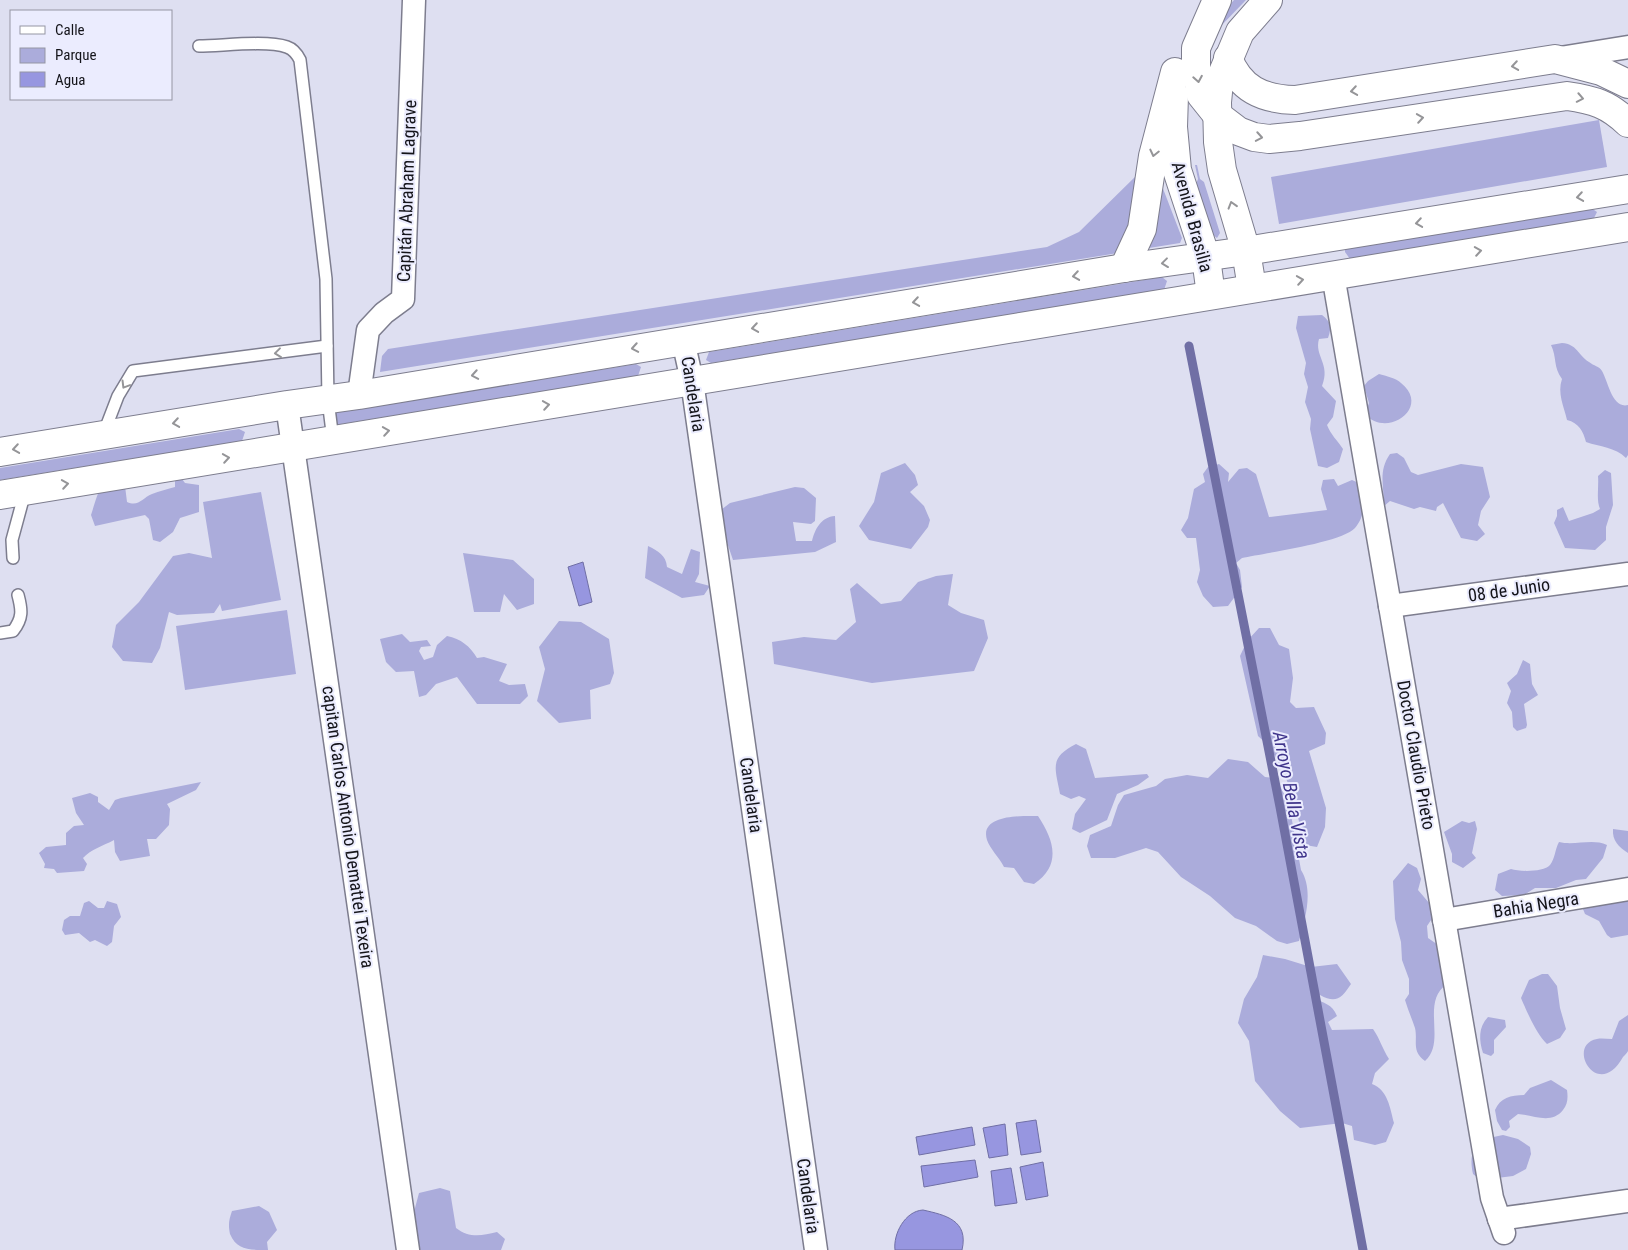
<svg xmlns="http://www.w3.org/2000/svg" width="1628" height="1250" font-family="'Roboto Condensed',sans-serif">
<rect width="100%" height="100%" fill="#dedff1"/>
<g fill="#abacdb">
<polygon points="1234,0 1246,0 1217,30 1213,23"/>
<polygon points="1599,120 1607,167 1279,224 1271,177"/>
<polygon points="1195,165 1197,165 1200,179 1204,182 1220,233 1217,238 1213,235 1196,184 1198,179"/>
<polygon points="1138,174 1157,181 1162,186 1182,238 1180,243 380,372 382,356 388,349 1047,247 1079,232"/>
<polygon points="1591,208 1597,212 1593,220 1350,259 1345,252 1345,249"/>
<polygon points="1162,277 1167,281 1164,290 711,363 706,360 709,352"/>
<path d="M1322,315c9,7 10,12 6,23l-9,1c-5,17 12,25 3,47l14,15 -3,16 -6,8c4,10 10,15 16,24l-4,13 -12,6 -9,-2 -8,-37 1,-10 -6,-17 3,-15 -4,-13 2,-11 -10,-35 2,-12z"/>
<path d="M1562,343c15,1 16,12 27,19 5,4 10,4 13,9 6,10 10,38 26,34v50l-2,3c-11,-11 -26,-11 -40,-16 -3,-11 -7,-19 -19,-22 -3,-13 -10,-27 -5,-41 -9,-12 -5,-22 -11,-34z"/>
<polygon points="636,364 641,367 638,376 335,425 333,413"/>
<path d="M1379,374c7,2 17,4 22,9 31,25 -15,56 -36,31l4,-11 -5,-17 4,-5z"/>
<polygon points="239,429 245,432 242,441 0,480 0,468"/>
<path d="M1397,453l7,5 7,14 7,3 43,-11 22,3 7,30 -9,14 -3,14 7,9 -8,7 -16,-3 -18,-35 -6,4 -1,4 -16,-4 -6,2 -24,-8 -6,5c0,-20 -6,-35 6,-52z"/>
<polygon points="905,463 915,475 918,485 910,492 924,506 930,520 928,527 911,549 869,540 859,526 874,502 881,473"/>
<path d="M1219,464l10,9 -1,9 11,-13 8,-1 9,6 13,43 58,-7 -6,-21 2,-9 11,-1 4,7 14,-6 9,4c4,14 5,31 -6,44 -14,15 -91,25 -113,30l-6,5 4,7 2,17 -14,19 -15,1 -10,-11 -6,-14 3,-12 -4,-32h-9l-6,-8 7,-12 6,-29 11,-7 -2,-8 5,-7z"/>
<path d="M1605,470l6,3 2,32 -7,22v13l-11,10 -30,-2 -11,-25 3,-7v-6l6,-3 6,14 24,-8 7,-4c-4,-10 -1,-22 -2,-33z"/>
<path d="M182,479l3,4 14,2v27l-19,6 -7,14 -13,10 -7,-2 -4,-21 -4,-4 -50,11 -4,-11c4,-12 6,-22 13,-33l21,4 2,16c12,5 15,-4 25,-8 7,-3 16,-5 23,-7v-7z"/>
<path d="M795,487l9,1 12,10 -1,23 -4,3 -18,-2 3,19h16c3,-12 9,-24 23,-25l1,26 -21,10 -82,8 -16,-47 13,-10z"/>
<polygon points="261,492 281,600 222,611 220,604 214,613 177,615 169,612 160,648 152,663 123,661 112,647 116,625 139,602 173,556 189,553 212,558 203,502"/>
<path d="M648,546c10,5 18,9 19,21l15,7 9,-25 9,3 -1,22 -4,8 15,4 -6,9 -22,3 -37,-20z"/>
<polygon points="463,553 513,560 534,579 534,604 517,610 504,594 500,612 474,612"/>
<polygon points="953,574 948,605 961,613 984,620 988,638 974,671 872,683 774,664 772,642 804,637 836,640 856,622 850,589 857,583 881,604 901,601 918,582 936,576"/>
<polygon points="287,610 296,674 185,690 176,626"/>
<polygon points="559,621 581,622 609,639 614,673 610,684 590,690 591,719 559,723 537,701 545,669 539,647"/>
<path d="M1259,628h11l9,17 10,4 4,29 -3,24 6,6 18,-1 12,26 -1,11 -16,7 17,57 -1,19 -8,20 -12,-2c-10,-37 -17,-83 -47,-109l-18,-80 7,-15z"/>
<path d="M402,634l8,8 17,-2 4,6 -10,1 -2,4 5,9 9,-3 4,-12 10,-9c14,3 23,10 30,22l7,-1 23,7 -8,17 10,4 16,-1 3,12 -8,8h-43l-20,-27 -21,7 -10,11 -7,2 -5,-26 -18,1 -10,-10 -6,-23z"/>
<polygon points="1523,660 1530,664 1532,684 1538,695 1524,704 1527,725 1526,728 1517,731 1513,727 1512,712 1507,703 1511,691 1507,683 1517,674"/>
<path d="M1076,744l10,5 9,29 52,-4 2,3 -11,8 -21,9 -10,26 -27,13 -8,-4 3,-15 11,-15 -7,-3 -8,3 -11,-5c-5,-27 -11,-36 16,-50z"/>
<path d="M1228,759l20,3 17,15 11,1 13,26 12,66c13,21 4,49 -2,71l-12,3 -10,-3 -21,-15 -21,-8 -25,-22 -29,-19 -23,-25 -12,-4 -31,10h-24l-4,-12 3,-11 21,-9 7,-21 6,-10 32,-9 9,-7 22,-4 21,3z"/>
<path d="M201,782l-5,8 -29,14 3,5 -1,16 -13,14h-9l3,17 -30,5 -5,-9 -1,-12c-11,6 -23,9 -31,18l4,6 -3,7 -27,2 -3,-4 -10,-1 1,-4 -6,-11 7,-6 20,-2v-12l8,-7 10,-1 -8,-12 -4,-15 18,-5 8,4v5l11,8 6,-10 6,-2z"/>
<path d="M1038,816c16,24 24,49 -4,68l-10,-2 -10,-14 -10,-1c-5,-10 -14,-18 -17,-27 -8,-26 36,-24 51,-24z"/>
<polygon points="1462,821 1469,823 1475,821 1477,829 1472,853 1476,858 1463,868 1452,862 1452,854 1444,832"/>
<path d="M1613,829l15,2v22c-9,-6 -16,-12 -15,-24z"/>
<path d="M1559,842c16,4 33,-4 48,3l-4,13 -17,21 -10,1 -20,8h-21l-11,7 -22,1 -7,-6 3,-16 13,-5c9,3 33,3 39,-4 5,-6 5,-16 9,-23z"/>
<path d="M1408,863l9,5 4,11 -3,11 12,14 3,13 -6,9 1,12 13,9 6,37c-27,18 0,58 -22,77 -14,-10 -7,-20 -10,-33 -3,-9 -7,-18 -10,-28l4,-6v-15l-7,-19 -1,-18 -6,-23 -2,-38z"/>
<polygon points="1628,889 1628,935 1611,938 1607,935 1599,921 1585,914 1581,904"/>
<polygon points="89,901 98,908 104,908 107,901 117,904 121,917 114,926 112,942 107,946 95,940 90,942 79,933 65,935 62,930 64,920 70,916 80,916 84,903"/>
<path d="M1263,955l22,4 26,8 26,-3 14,20c-9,14 -15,20 -31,11l-7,3c11,5 19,6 24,18l-9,6 4,8 41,-1c7,10 9,19 16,30l-14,14 -3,11c16,6 18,24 22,39l-8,19 -11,3 -21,-5 -2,-14 -10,-3 -42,5 -20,-17 -25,-30 -6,-40 -11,-18 6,-24 13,-22z"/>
<path d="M1542,974h6l9,12 3,22 6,21 -6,9 -13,6c-10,-9 -20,-32 -26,-46l8,-18z"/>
<path d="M1628,1015c0,10 0,26 0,36 -1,2 -3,4 -5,6 -25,45 -58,-12 -26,-18 4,-1 10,0 15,0l7,-18z"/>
<path d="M1488,1017l17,3 1,7 -12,13v13l-3,3 -8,-3c-4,-12 -5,-26 5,-36z"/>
<path d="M1551,1080l16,10c1,7 1,14 -4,20 -12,15 -29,5 -45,4l-9,7 1,6 -4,4 -4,-1 -5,-9 -2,-11c5,-12 16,-15 29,-15l6,-7z"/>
<path d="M1503,1135l15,4 12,8 1,7 -5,15 -13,7 -32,4 -8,-6c-6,-27 6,-35 30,-39z"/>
<path d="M440,1188l10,3 6,37c13,10 25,8 41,4l8,7 -4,11h-86l-9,-27 9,-15 4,-15z"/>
<path d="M259,1206l10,6 8,18 -10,12 1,8c-20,0 -31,0 -38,-16 -2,-10 -1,-14 2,-23z"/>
</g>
<g fill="#9796e0" stroke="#706fa5">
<polygon points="583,562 592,602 579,606 568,567"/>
<polygon points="1036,1120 1041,1152 1021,1155 1016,1123"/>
<polygon points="1005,1124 1008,1155 989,1158 983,1128"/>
<polygon points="972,1127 975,1145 919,1155 916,1137"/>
<polygon points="975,1160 978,1177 924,1187 921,1166"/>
<polygon points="1043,1162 1048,1196 1026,1200 1020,1167"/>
<polygon points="1011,1168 1017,1203 995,1206 991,1171"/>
<path d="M923,1210c22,5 46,10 39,40h-67c-2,-16 10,-39 28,-40z"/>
</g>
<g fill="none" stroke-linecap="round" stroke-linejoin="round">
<polyline stroke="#706fa5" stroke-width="9" points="1189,346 1280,807 1363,1250"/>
<defs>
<g id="service">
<path d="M199,46c23,0 67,-6 88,1 6,2 10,7 13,13l26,219 2,121 5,40"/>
<polyline points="103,435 118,396 133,371 327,346"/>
<polyline points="13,558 12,540 25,492"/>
<path d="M0,633l13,-2c10,-13 9,-21 5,-36"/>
</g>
<g id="minor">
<polyline points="1560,58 1628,47"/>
<polyline points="1333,275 1492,1198 1504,1233"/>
<polyline points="683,340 692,381 816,1250"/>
<polyline points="359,395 368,330 384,313 403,299 414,0"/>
<polyline points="287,405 408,1250"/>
<polyline points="1390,606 1628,574"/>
<polyline points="1444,920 1628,889"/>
<polyline points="1499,1219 1628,1201"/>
</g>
<g id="primary">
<path d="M1217,0l-21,48v20l5,27 16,20 21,16 16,6 15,2 31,-3 267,-40c27,4 41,8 61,27"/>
<path d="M1228,58c12,31 34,41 67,42l260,-41 46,12 27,13"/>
<polyline points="1174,95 1173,127 1177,170 1206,258 1211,295"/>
<polyline points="1252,288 1246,251 1222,170 1218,142 1217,102 1219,82 1240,32 1268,0"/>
</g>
<g id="trunk">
<polyline points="1124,268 1142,229 1153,156 1175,72"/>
<polyline points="0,452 287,405 359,395 1124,268 1246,251 1628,189"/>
<polyline points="0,495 1628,227"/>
</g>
</defs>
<use href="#service" stroke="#7d7d8e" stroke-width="14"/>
<use href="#minor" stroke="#7d7d8e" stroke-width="25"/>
<use href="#primary" stroke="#7d7d8e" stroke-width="30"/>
<use href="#trunk" stroke="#7d7d8e" stroke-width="30"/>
<use href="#service" stroke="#fff" stroke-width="11"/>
<use href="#minor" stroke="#fff" stroke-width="22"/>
<use href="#primary" stroke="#fff" stroke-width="28"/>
<use href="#trunk" stroke="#fff" stroke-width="28"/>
</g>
<defs><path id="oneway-chevron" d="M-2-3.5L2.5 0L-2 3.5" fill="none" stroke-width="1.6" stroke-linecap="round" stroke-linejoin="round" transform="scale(1.25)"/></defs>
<g stroke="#959598">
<use href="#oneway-chevron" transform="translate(1515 66) rotate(171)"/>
<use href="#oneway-chevron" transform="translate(1198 79) rotate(80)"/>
<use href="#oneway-chevron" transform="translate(1354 91) rotate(171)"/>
<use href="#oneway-chevron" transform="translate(1580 98) rotate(11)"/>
<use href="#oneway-chevron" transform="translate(1420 118) rotate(-9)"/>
<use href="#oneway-chevron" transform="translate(1259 137) rotate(10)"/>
<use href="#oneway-chevron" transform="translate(1154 153) rotate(103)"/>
<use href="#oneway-chevron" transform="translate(1580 197) rotate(171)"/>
<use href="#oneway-chevron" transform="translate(1232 205) rotate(-107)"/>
<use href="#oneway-chevron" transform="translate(1419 223) rotate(171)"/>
<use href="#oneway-chevron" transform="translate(1478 251) rotate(-9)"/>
<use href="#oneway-chevron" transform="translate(1165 263) rotate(173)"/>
<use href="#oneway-chevron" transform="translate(1076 276) rotate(171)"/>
<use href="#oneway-chevron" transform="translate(1300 280) rotate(-9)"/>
<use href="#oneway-chevron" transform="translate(916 302) rotate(171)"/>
<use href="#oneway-chevron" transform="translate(755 328) rotate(171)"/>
<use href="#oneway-chevron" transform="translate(635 348) rotate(170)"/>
<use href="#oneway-chevron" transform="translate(278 353) rotate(173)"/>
<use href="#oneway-chevron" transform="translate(475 375) rotate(170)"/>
<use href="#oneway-chevron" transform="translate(125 385) rotate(121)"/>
<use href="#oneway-chevron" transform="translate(546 405) rotate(-9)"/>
<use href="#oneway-chevron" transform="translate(176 423) rotate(171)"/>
<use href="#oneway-chevron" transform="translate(386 431) rotate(-9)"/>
<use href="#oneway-chevron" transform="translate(16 449) rotate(171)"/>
<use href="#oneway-chevron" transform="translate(226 458) rotate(-9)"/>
<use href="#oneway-chevron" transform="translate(65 484) rotate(-9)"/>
</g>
<g text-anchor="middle" stroke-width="4" stroke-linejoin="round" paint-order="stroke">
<g font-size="18" fill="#14141a" stroke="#ebecfe">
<text transform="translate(407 191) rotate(-88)" y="6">Capitán Abraham Lagrave</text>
<text transform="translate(1192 217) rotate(75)" y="6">Avenida Brasilia</text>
<text transform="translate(693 394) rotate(81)" y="6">Candelaria</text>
<text transform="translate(1509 590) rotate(-8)" y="6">08 de Junio</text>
<text transform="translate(1416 755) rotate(80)" y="6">Doctor Claudio Prieto</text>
<text transform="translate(751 795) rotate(82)" y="6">Candelaria</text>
<text transform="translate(348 827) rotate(82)" y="6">capitan Carlos Antonio Demattei Texeira</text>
<text transform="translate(1536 905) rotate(-9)" y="6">Bahia Negra</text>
<text transform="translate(808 1196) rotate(82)" y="6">Candelaria</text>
</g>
<g font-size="19" font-style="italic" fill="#3f348b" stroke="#ebecfe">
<text transform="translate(1292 795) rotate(79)" y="7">Arroyo Bella Vista</text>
</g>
</g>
<rect x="10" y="10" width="162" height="90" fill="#ebecfe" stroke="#9596a3"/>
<rect x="20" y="26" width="25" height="8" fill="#ffffff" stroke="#9596a3"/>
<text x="55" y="35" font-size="15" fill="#14141a">Calle</text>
<rect x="20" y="48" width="25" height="15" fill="#abacdb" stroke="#9596a3"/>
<text x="55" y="60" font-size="15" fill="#14141a">Parque</text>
<rect x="20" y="72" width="25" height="15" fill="#9796e0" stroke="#9596a3"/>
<text x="55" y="85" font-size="15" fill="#14141a">Agua</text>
</svg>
